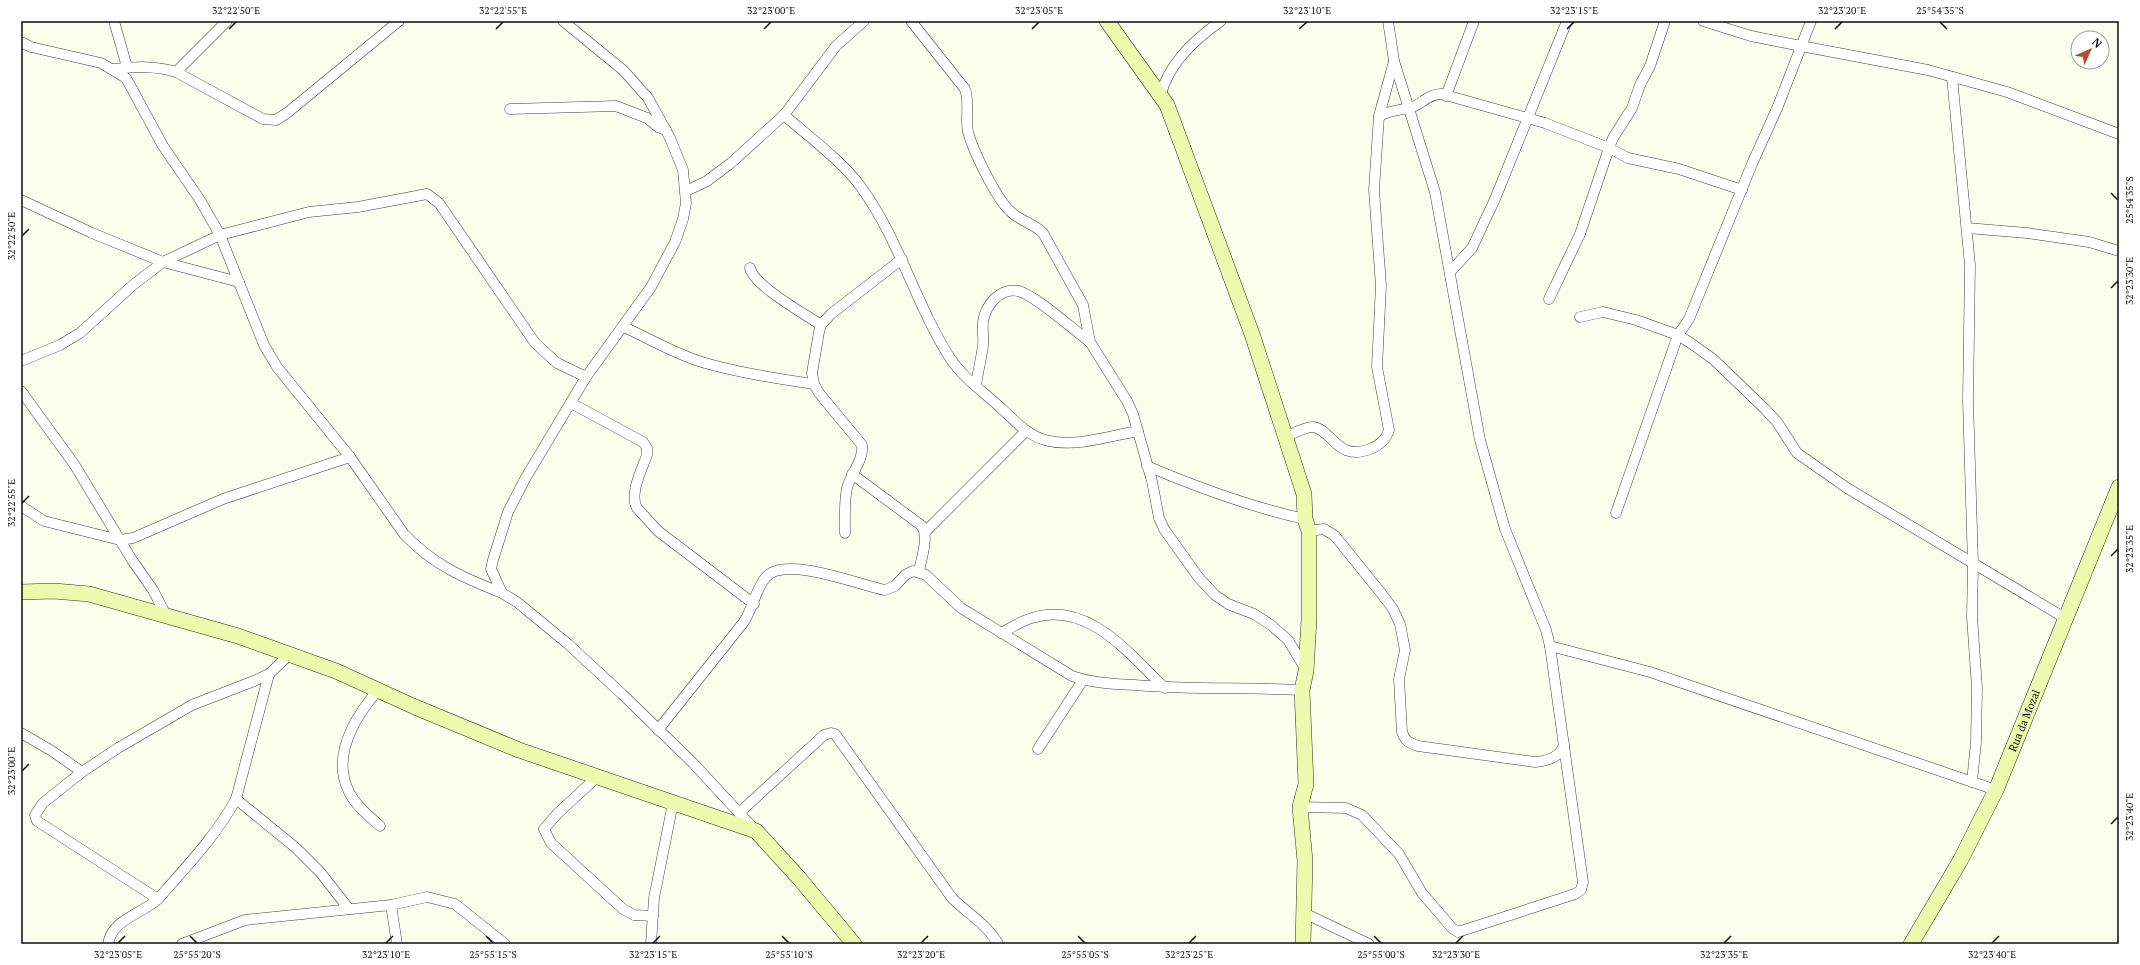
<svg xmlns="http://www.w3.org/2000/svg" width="2140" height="965" font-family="'PT Serif',serif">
<rect width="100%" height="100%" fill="#fcfeed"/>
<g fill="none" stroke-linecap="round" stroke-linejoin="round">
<defs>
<g id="street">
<polyline points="114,21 127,67"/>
<polyline points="563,21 623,70 648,98 670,138 683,170 686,203 683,219 675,242 651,287 586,377 525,479 508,512 493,560 491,569 502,593 517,602 568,644 622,694 693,763 755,830"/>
<path d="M911,21l54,68c5,14 0,29 3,43 5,19 28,66 42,79 10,10 23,12 33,22l40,72 7,37 37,59 6,13 19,67 7,37 5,11 35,49 16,17 13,9 26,10 17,11 17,15 18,30"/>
<polyline points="1665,21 1650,66 1640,85 1632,108 1613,138 1609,148 1628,158 1679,169 1742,190"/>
<polyline points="1703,21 1751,36 1801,46 1928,70 2007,92 2119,134"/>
<path d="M21,42l10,5 70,16 25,15 37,68 37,54 20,35 44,110 13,22 73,90 54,77c29,31 60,44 98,59"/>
<path d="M114,69c21,-2 41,-4 62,3l87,47 13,1 11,-7 112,-92"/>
<polyline points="176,72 227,21"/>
<polyline points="1952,77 1970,265 1968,401 1973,564 1972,617 1977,688 1976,742 1972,782"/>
<path d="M1161,94c8,-31 34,-55 60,-73"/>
<polyline points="1446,96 1474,21"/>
<polyline points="510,109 616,106 647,118 658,127 666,130"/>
<path d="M784,115c24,21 59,47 77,72 38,52 55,118 89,171 13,20 35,35 52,51 14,13 27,28 47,32 28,6 61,-5 89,-10"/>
<path d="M1379,116c10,-5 19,-6 31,-8 11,-3 19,-15 32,-14l103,29 64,25 -29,86 -31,65"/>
<polyline points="686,191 707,181 731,163 784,115 836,46 864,21"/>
<polyline points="21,200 92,233 163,262 239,282"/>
<polyline points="1967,228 2027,233 2089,242 2119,251"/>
<path d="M750,268c4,18 55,46 71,57"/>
<polyline points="1450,272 1472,248 1495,199 1567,21"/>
<polyline points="1580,317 1603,312 1636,320 1678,335 1689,342 1713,359 1765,409 1777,422 1797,453 1847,488 2065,618"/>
<path d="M624,327c26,12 53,28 81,36 35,10 73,16 109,21"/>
<polyline points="21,361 60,345 80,333 133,285 163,262 220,235 309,212 358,207 427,194 439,203 535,343 557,363 586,377"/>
<path d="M976,385c2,-13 5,-26 7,-39 1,-8 -1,-16 0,-24 2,-16 17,-35 35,-31 16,3 57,40 72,51"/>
<polyline points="21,391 74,464 132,560 153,590 167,617"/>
<path d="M571,403l72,39 4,6v7c-5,14 -18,39 -10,53l21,23 96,73"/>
<path d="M1286,437c8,-4 18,-10 27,-10 19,2 24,35 57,22 10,-4 16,-9 19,-19l-12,-63 4,-81 -7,-96 5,-74 15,-55"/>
<path d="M1147,466c52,22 103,41 158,53"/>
<path d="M852,474l70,52c7,13 -1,32 -3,46"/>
<polyline points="21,506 44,521 120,540 133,538 223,499 350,457"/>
<polyline points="1616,513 1678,335 1689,319 1752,164 1778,106 1811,21"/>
<path d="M1309,531l15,-2 11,7 46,57 12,16 7,15 5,26 -6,29 3,53c3,9 7,11 16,14l117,16c12,-1 25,-4 29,-17"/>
<polyline points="925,532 1026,431"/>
<path d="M845,533c0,-15 -1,-31 2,-45 4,-15 17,-28 15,-43l-43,-52 -5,-9 -2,-11 7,-41 2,-7 10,-11 71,-55"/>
<path d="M1001,633c10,-5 20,-12 31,-15 56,-18 97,36 133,70"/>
<polyline points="1550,646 1650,672 1996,790"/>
<path d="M378,690c-23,27 -47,66 -29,102 7,14 20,24 31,34"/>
<path d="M658,730l85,-107c10,-14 12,-33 23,-46 19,-22 93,8 119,13l10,-4 10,-11 8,-4 13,4 35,33 111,68c20,7 41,8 63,9 56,5 112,2 167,5"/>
<polyline points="21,733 52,751 82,772"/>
<polyline points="1038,749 1083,680"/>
<polyline points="597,777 558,813 544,829 551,843 623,909 634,915 653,916"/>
<polyline points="236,799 296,848 320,872 349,909"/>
<polyline points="1300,807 1346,808 1362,815 1399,854 1422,893 1452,928 1458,932 1575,894 1581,890 1583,882 1550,646 1546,630 1505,529 1480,440 1435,192 1394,61 1388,21"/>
<path d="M740,812l84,-77 7,-2 4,1 117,164c16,16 35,26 46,46"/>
<polyline points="158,899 37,821 35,815 43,803 82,772 118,748 192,705 254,681 269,674 290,654"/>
<polyline points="391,905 397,944"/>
<polyline points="1304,913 1369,944"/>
<path d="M108,944c4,-25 34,-30 50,-45 28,-32 58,-63 78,-100l33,-125"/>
<polyline points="182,944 245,920 391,905 427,897 455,904 505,944"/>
<polyline points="651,944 654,898 673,803"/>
</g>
<g id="secondary">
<polyline points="1107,21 1167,105 1252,334 1304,494 1305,519 1309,531 1309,619 1306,671 1302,690 1306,784 1300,807 1305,861 1303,944"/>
<polyline points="21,592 54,591 89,594 238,636 336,671 415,707 519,750 756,831 799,878 854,944"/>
<path id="s1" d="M1911,944l49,-83 36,-71 123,-303"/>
</g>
</defs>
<use href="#street" stroke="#3f3f3f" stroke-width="11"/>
<use href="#secondary" stroke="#2e2e2e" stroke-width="16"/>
<use href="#street" stroke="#fff" stroke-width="10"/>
<use href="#secondary" stroke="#edf9ad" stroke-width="15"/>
</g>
<path fill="none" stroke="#0c0c0c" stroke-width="1.5" d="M1940,22l7,7M229,29l7,-7M496,29l7,-7M764,29l7,-7M1032,29l7,-7M1299,29l8,-7M1567,29l7,-7M1835,29l7,-7M2111,193l7,7M22,236l7,-7M2111,288l7,-7M22,503l7,-7M2111,556l7,-7M22,771l7,-7M2111,824l7,-7M190,936l7,7M486,936l7,7M782,936l7,7M1078,936l7,7M1374,936l7,7M118,943l7,-7M386,943l7,-7M653,943l7,-7M921,943l7,-7M1189,943l7,-7M1456,943l7,-7M1724,943l7,-7M1992,943l7,-7"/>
<g text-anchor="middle" stroke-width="4" stroke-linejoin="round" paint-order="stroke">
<g font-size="11" fill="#0c0c0c" stroke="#fff">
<text dy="4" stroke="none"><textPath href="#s1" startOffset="251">Rua da Mozal</textPath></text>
</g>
</g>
<rect width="2140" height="965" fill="none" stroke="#ffffff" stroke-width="44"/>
<g transform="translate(2090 50) rotate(45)"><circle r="19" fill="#ffffff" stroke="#9e9e9e"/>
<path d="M0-3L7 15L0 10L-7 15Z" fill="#b24d2f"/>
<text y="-6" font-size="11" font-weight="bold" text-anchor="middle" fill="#0c0c0c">N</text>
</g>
<rect x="22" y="22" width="2096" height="921" fill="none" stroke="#0c0c0c" stroke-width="1.5"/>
<g font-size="10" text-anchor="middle" fill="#0c0c0c">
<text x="236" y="14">32°22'50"E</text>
<text x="503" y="14">32°22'55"E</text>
<text x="771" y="14">32°23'00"E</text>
<text x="1039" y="14">32°23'05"E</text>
<text x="1307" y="14">32°23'10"E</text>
<text x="1574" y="14">32°23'15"E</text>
<text x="1842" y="14">32°23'20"E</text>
<text x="1940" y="14">25°54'35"S</text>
<text transform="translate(2129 200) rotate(-90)" y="4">25°54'35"S</text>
<text transform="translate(11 236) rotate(-90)" y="4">32°22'50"E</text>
<text transform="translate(2129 281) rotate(-90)" y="4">32°23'30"E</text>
<text transform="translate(11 503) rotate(-90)" y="4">32°22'55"E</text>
<text transform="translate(2129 549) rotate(-90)" y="4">32°23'35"E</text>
<text transform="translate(11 771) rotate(-90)" y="4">32°23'00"E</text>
<text transform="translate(2129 817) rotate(-90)" y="4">32°23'40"E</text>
<text x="118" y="958">32°23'05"E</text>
<text x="197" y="958">25°55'20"S</text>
<text x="386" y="958">32°23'10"E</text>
<text x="493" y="958">25°55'15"S</text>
<text x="653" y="958">32°23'15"E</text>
<text x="789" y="958">25°55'10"S</text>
<text x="921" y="958">32°23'20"E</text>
<text x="1085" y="958">25°55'05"S</text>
<text x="1189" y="958">32°23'25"E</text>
<text x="1381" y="958">25°55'00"S</text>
<text x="1456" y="958">32°23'30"E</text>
<text x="1724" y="958">32°23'35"E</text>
<text x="1992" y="958">32°23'40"E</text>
</g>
</svg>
